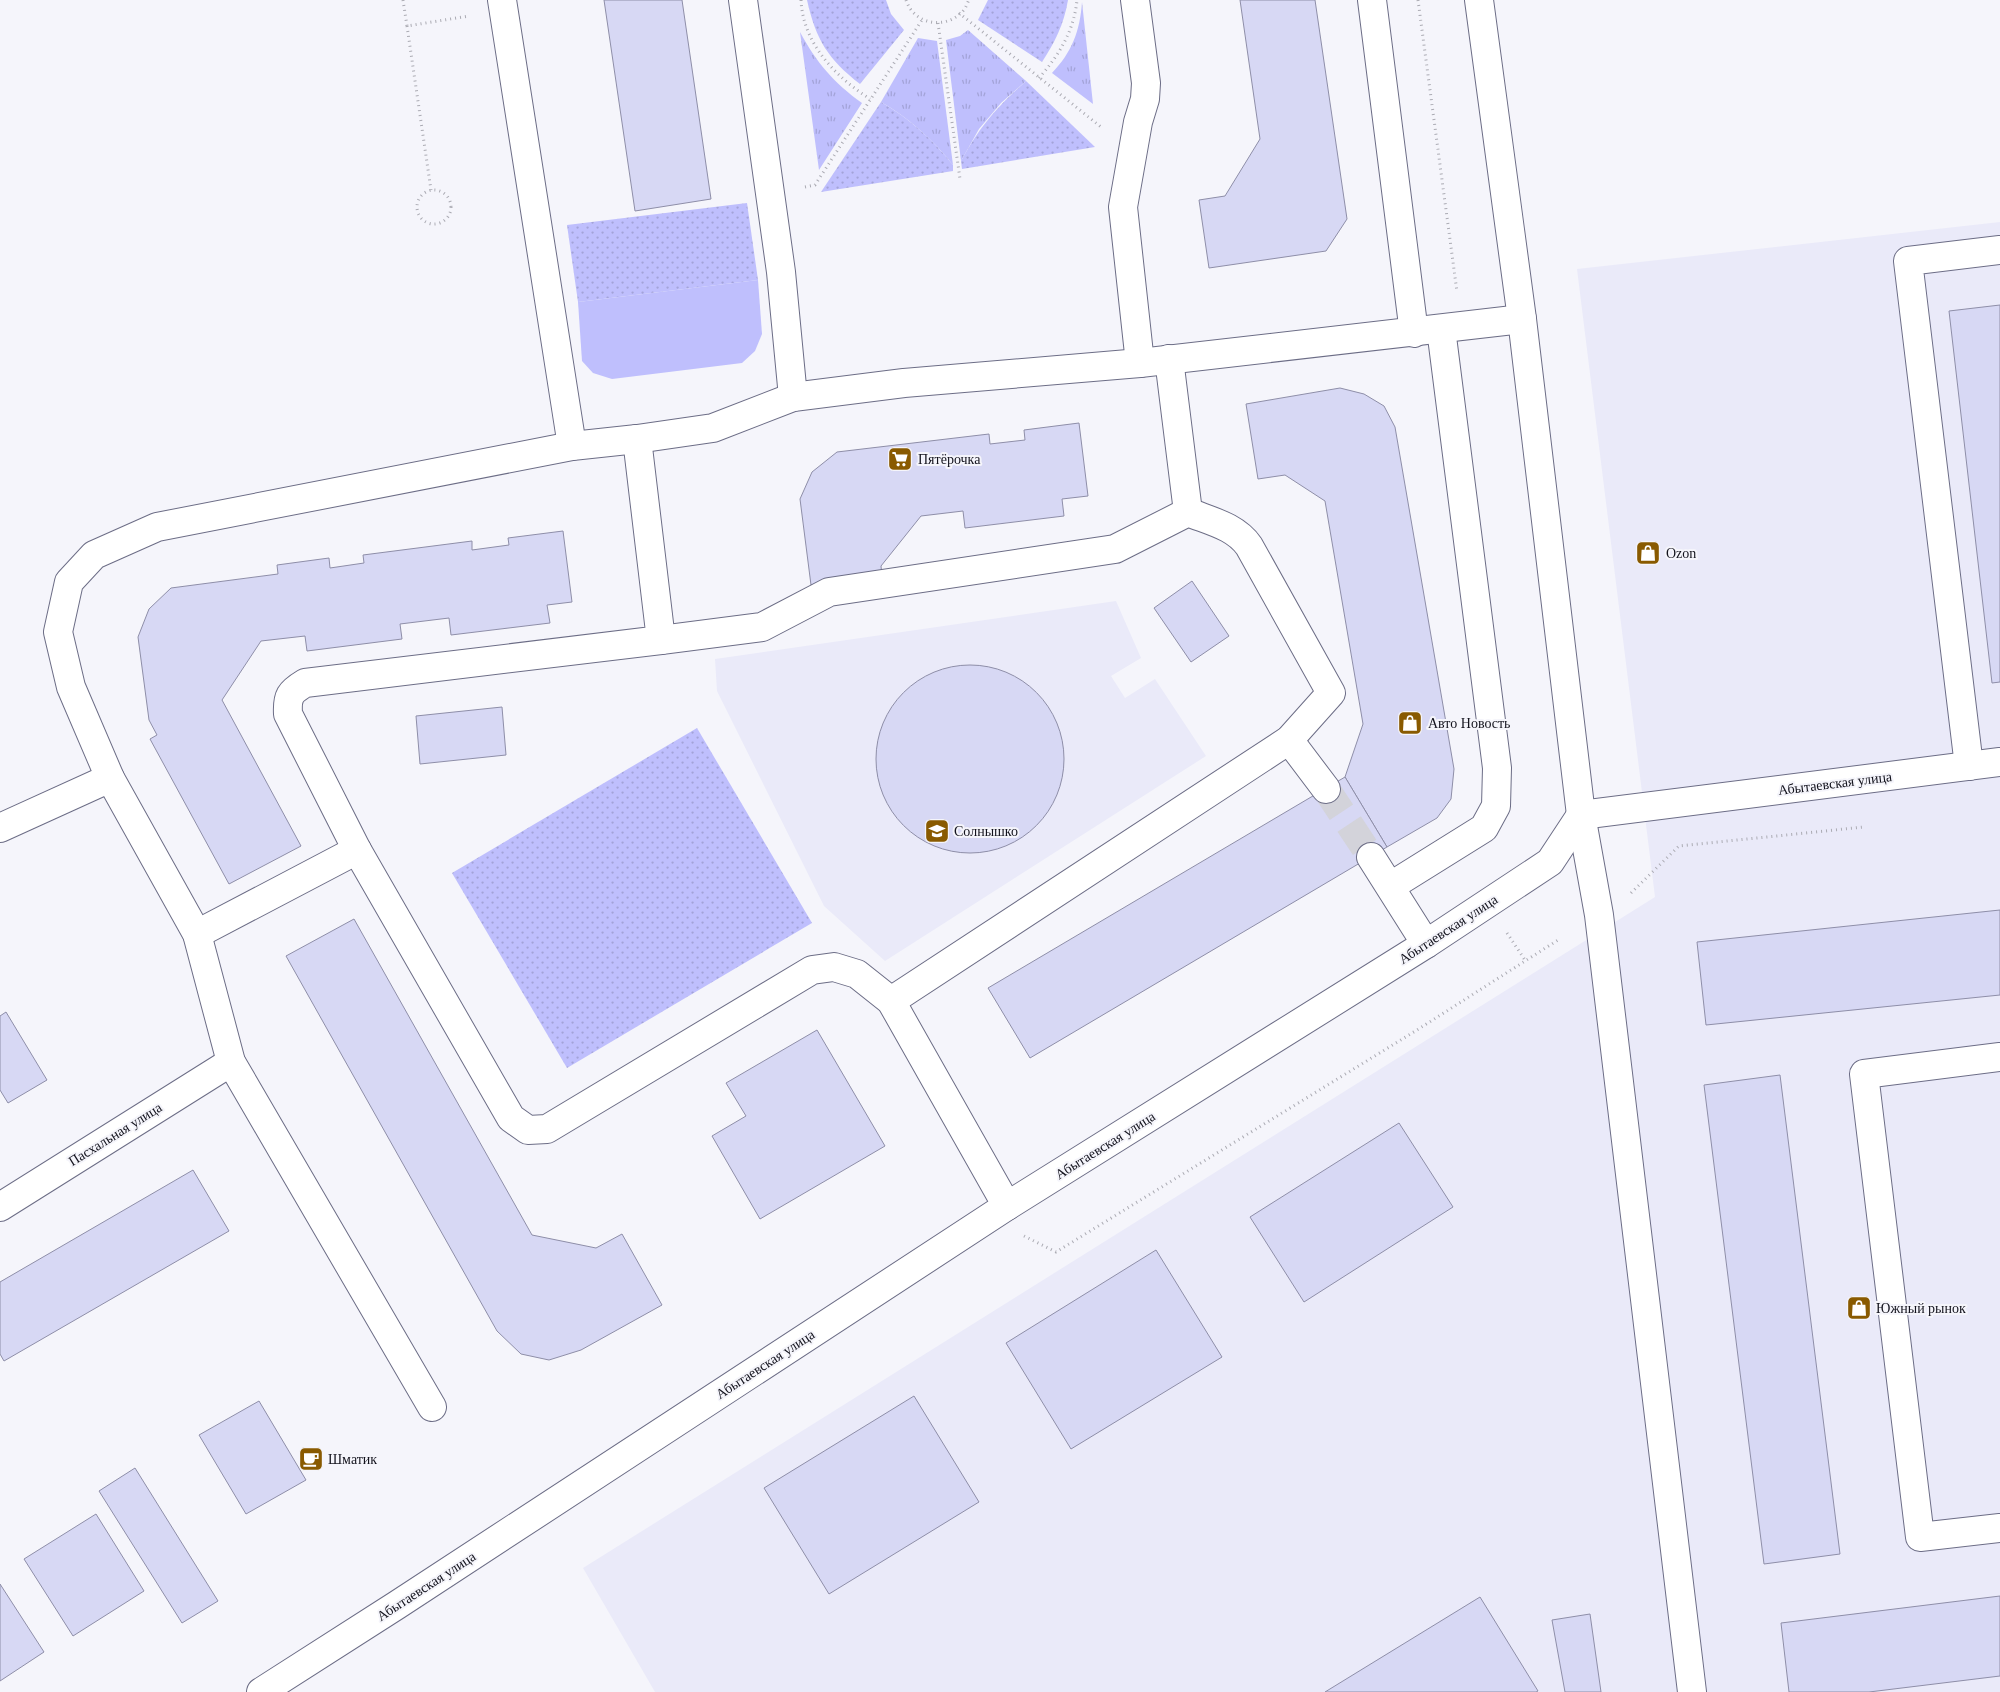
<svg xmlns="http://www.w3.org/2000/svg" width="2000" height="1692" font-family="Georgia,serif">
<defs>
<pattern id="grass-tufts" width="24" height="20" patternUnits="userSpaceOnUse" patternTransform="scale(1.25)"><rect width="24" height="20" fill="#bfbffd"/><path d="M3 7l-1-3M5 7V3M7 7l1-3M15 17l-1-3M17 17v-4M19 17l1-3" fill="none" stroke="#a3a3d8"/></pattern>
<pattern id="park-dots" width="8" height="8" patternUnits="userSpaceOnUse" patternTransform="scale(1.25)"><rect width="8" height="8" fill="#bfbffd"/><path d="M2 2h.1M6 6h.1" fill="none" stroke="#a3a3d8" stroke-width="1.8" stroke-linecap="round"/></pattern>
</defs>
<rect width="100%" height="100%" fill="#f5f5fb"/>
<g fill="#eaeaf9">
<polygon points="2000,222 2000,1692 655,1692 583,1568 1655,897 1577,269"/>
<polygon points="1116,601 1141,658 1111,676 1125,698 1155,679 1206,756 885,961 824,906 717,691 715,659"/>
</g>
<g fill="url(#grass-tufts)">
<path d="M1082,2l11,102 -41,-31c20,-21 28,-42 30,-71z"/>
<polygon points="968,30 1026,81 1001,103 979,129 961,161 946,40 960,36"/>
<path d="M800,32c16,30 34,51 62,71l-43,67z"/>
<path d="M918,38l19,3 16,124c-20,-25 -44,-47 -72,-63z"/>
</g>
<g fill="url(#park-dots)">
<path d="M807,0h79l5,14 13,16 -44,54c-32,-25 -44,-44 -53,-84z"/>
<path d="M988,0h80c-4,24 -13,42 -26,62l-64,-42z"/>
<path d="M1026,81l69,66 -133,22 -1,-8c19,-35 35,-53 65,-80z"/>
<path d="M881,102c29,17 51,37 72,63v6l-132,21z"/>
<polygon points="747,203 758,280 578,302 567,225"/>
<polygon points="697,728 812,923 567,1068 452,873"/>
</g>
<polygon fill="#bfbffd" points="758,280 762,334 755,351 742,363 612,379 593,373 582,361 578,302"/>
<g fill="#d7d8f4" stroke="#8e8ea8">
<polygon points="604,0 682,0 711,199 635,211"/>
<polygon points="1240,0 1315,0 1347,219 1326,251 1209,268 1199,200 1225,196 1260,139"/>
<polygon points="2000,305 2000,682 1992,683 1949,311"/>
<polygon points="1340,388 1364,394 1384,406 1395,427 1454,769 1451,799 1437,818 1387,847 1345,777 1363,724 1325,501 1285,475 1258,479 1246,404"/>
<polygon points="1079,423 1088,496 1062,499 1064,516 965,528 963,511 921,516 881,566 882,576 811,585 800,499 812,472 837,452 989,434 990,444 1025,440 1024,430"/>
<polygon points="563,531 572,602 547,605 550,623 451,635 449,618 400,624 402,639 307,651 305,636 261,641 222,700 301,846 229,884 150,739 157,735 149,720 138,637 149,609 171,588 278,574 277,565 329,558 330,568 364,563 363,555 472,541 472,550 509,545 508,538"/>
<polygon points="1192,581 1229,636 1191,662 1154,608"/>
<circle cx="970" cy="759" r="94"/>
<polygon points="502,707 506,755 420,764 416,716"/>
<polygon points="1345,777 1387,847 1030,1058 988,988"/>
<polygon points="2000,910 2000,995 1706,1025 1697,942"/>
<polygon points="354,919 532,1235 596,1248 622,1234 662,1305 581,1350 549,1360 521,1354 497,1331 286,956"/>
<polygon points="6,1012 47,1080 8,1103 0,1090 0,1016"/>
<polygon points="817,1030 885,1146 760,1219 712,1136 746,1116 726,1083"/>
<polygon points="1780,1075 1840,1554 1764,1564 1704,1085"/>
<polygon points="1399,1123 1453,1207 1304,1302 1250,1217"/>
<polygon points="193,1170 229,1231 4,1361 0,1354 0,1282"/>
<polygon points="1156,1250 1222,1357 1071,1449 1006,1343"/>
<polygon points="914,1396 979,1502 829,1594 764,1488"/>
<polygon points="259,1401 306,1480 246,1514 199,1435"/>
<polygon points="135,1468 218,1601 182,1623 99,1491"/>
<polygon points="96,1514 144,1591 73,1636 24,1559"/>
<polygon points="0,1584 44,1652 0,1681"/>
<polygon points="2000,1596 2000,1676 1869,1692 1789,1692 1781,1623"/>
<polygon points="1480,1597 1538,1691 1536,1692 1325,1692"/>
<polygon points="1590,1614 1601,1692 1565,1692 1552,1620"/>
</g>
<g fill="none" stroke-linecap="round" stroke-linejoin="round">
<polyline stroke="#d3d3da" stroke-width="28" stroke-dasharray="28 14" stroke-linecap="butt" points="1326,789 1371,857"/>
<defs>
<g id="minor">
<polyline points="502,0 572,446"/>
<polyline points="743,0 781,272 793,397"/>
<polyline points="1135,0 1146,83 1145,99 1138,122 1123,207 1140,363"/>
<polyline points="1372,0 1414,333"/>
<polyline points="1479,0 1522,319 1581,815 1599,915 1692,1692"/>
<polyline points="1169,359 1188,512"/>
<path d="M637,439l24,201 -356,43c-15,9 -18,13 -17,31l69,136 154,268 17,12 19,-1 265,-159 22,-3 23,7 34,27 116,205"/>
<path d="M661,640l101,-13 67,-35 286,-43 73,-37c22,9 47,14 61,34l82,147 -42,47 -398,261"/>
<polyline points="1289,740 1326,789"/>
<polyline points="1969,766 1908,261 2000,250"/>
<polyline points="0,828 110,778"/>
<polyline points="1371,857 1426,944"/>
<polyline points="1391,886 1484,828 1496,806 1497,768 1441,329"/>
<polyline points="197,934 357,850"/>
<polyline points="2000,1057 1864,1074 1920,1537 2000,1528"/>
<polyline points="0,1207 231,1062"/>
<polyline points="432,1407 231,1062 197,934 110,778 71,687 58,632 69,582 94,555 157,527 572,446 637,439 713,428 793,397 904,383 1140,363 1522,319"/>
<polyline points="261,1692 397,1605 1007,1206 1426,944 1550,862 1581,815 2000,762"/>
</g>
</defs>
<use href="#minor" stroke="#6c6d86" stroke-width="30"/>
<g stroke="#ababb3" stroke-width="3" stroke-dasharray="1 4" stroke-linecap="butt">
<polyline points="403,0 407,26 469,16"/>
<path d="M801,0c2,44 35,77 69,99"/>
<path d="M906,0c8,25 40,30 57,11 3,-3 4,-8 6,-11"/>
<polyline points="1418,0 1457,292"/>
<polyline points="959,13 1101,127"/>
<polyline points="938,23 960,179"/>
<polyline points="407,26 431,190"/>
<path d="M1039,78c20,-23 35,-47 38,-78"/>
<polyline points="805,187 815,185 922,20"/>
<circle cx="434" cy="207" r="17"/>
<polyline points="1631,893 1679,846 1864,827"/>
<polyline points="1507,933 1525,960"/>
<polyline points="1024,1236 1056,1252 1417,1030 1558,940"/>
</g>
<use href="#minor" stroke="#fff" stroke-width="28"/>
</g>
<defs>
<symbol id="supermarket-square" viewBox="-11 -11 22 22"><rect x="-9" y="-9" width="18" height="18" rx="4" fill="#895a00" stroke="#f5f5fb"/><path d="M-6-5.5h2.5l.6 2H6L4.5 2H-2.5L-4.4-4H-6ZM-1.5 3.2a1.3 1.3 0 1 0 .1 0ZM3 3.2a1.3 1.3 0 1 0 .1 0Z" fill="#fff"/></symbol>
<symbol id="shop-square" viewBox="-11 -11 22 22"><rect x="-9" y="-9" width="18" height="18" rx="4" fill="#895a00" stroke="#f5f5fb"/><path d="M-5-2.5h2.3a2.7 3.5 0 0 1 5.4 0H5L5.5 6h-11ZM-1.5-2.5h3a1.5 2.3 0 0 0-3 0Z" fill="#fff"/></symbol>
<symbol id="school-square" viewBox="-11 -11 22 22"><rect x="-9" y="-9" width="18" height="18" rx="4" fill="#895a00" stroke="#f5f5fb"/><path d="M0-5L7-2L0 1L-7-2ZM-4 1L0 2.5L4 1V4Q0 6-4 4Z" fill="#fff"/></symbol>
<symbol id="cafe-square" viewBox="-11 -11 22 22"><rect x="-9" y="-9" width="18" height="18" rx="4" fill="#895a00" stroke="#f5f5fb"/><path d="M-5.5-4.5H6V0H3Q3 3.5 0 3.5H-2.5Q-5.5 3.5-5.5 0ZM3-3.2v2h1.7v-2ZM-6 4.5H4V6H-6Z" fill="#fff"/></symbol>
</defs>
<g fill-rule="evenodd">
<use href="#supermarket-square" x="886" y="445" width="28" height="28"/>
<use href="#shop-square" x="1634" y="539" width="28" height="28"/>
<use href="#shop-square" x="1396" y="709" width="28" height="28"/>
<use href="#school-square" x="923" y="817" width="28" height="28"/>
<use href="#shop-square" x="1845" y="1294" width="28" height="28"/>
<use href="#cafe-square" x="297" y="1445" width="28" height="28"/>
</g>
<g text-anchor="middle" stroke-width="4" stroke-linejoin="round" paint-order="stroke">
<g font-size="14" fill="#12121c" stroke="#f5f5fb" text-anchor="start">
<text x="918" y="464">Пятёрочка</text>
<text x="1666" y="558">Ozon</text>
<text x="1428" y="728">Авто Новость</text>
<text x="954" y="836">Солнышко</text>
<text x="1876" y="1313">Южный рынок</text>
<text x="328" y="1464">Шматик</text>
</g>
<g font-size="14" fill="#12121c" stroke="#f5f5fb">
<text transform="translate(1835 783) rotate(-7)" y="5">Абытаевская улица</text>
<text transform="translate(1448 929) rotate(-33)" y="5">Абытаевская улица</text>
<text transform="translate(115 1134) rotate(-32)" y="5">Пасхальная улица</text>
<text transform="translate(1105 1145) rotate(-32)" y="5">Абытаевская улица</text>
<text transform="translate(765 1364) rotate(-33)" y="5">Абытаевская улица</text>
<text transform="translate(426 1586) rotate(-33)" y="5">Абытаевская улица</text>
</g>
</g>
</svg>
